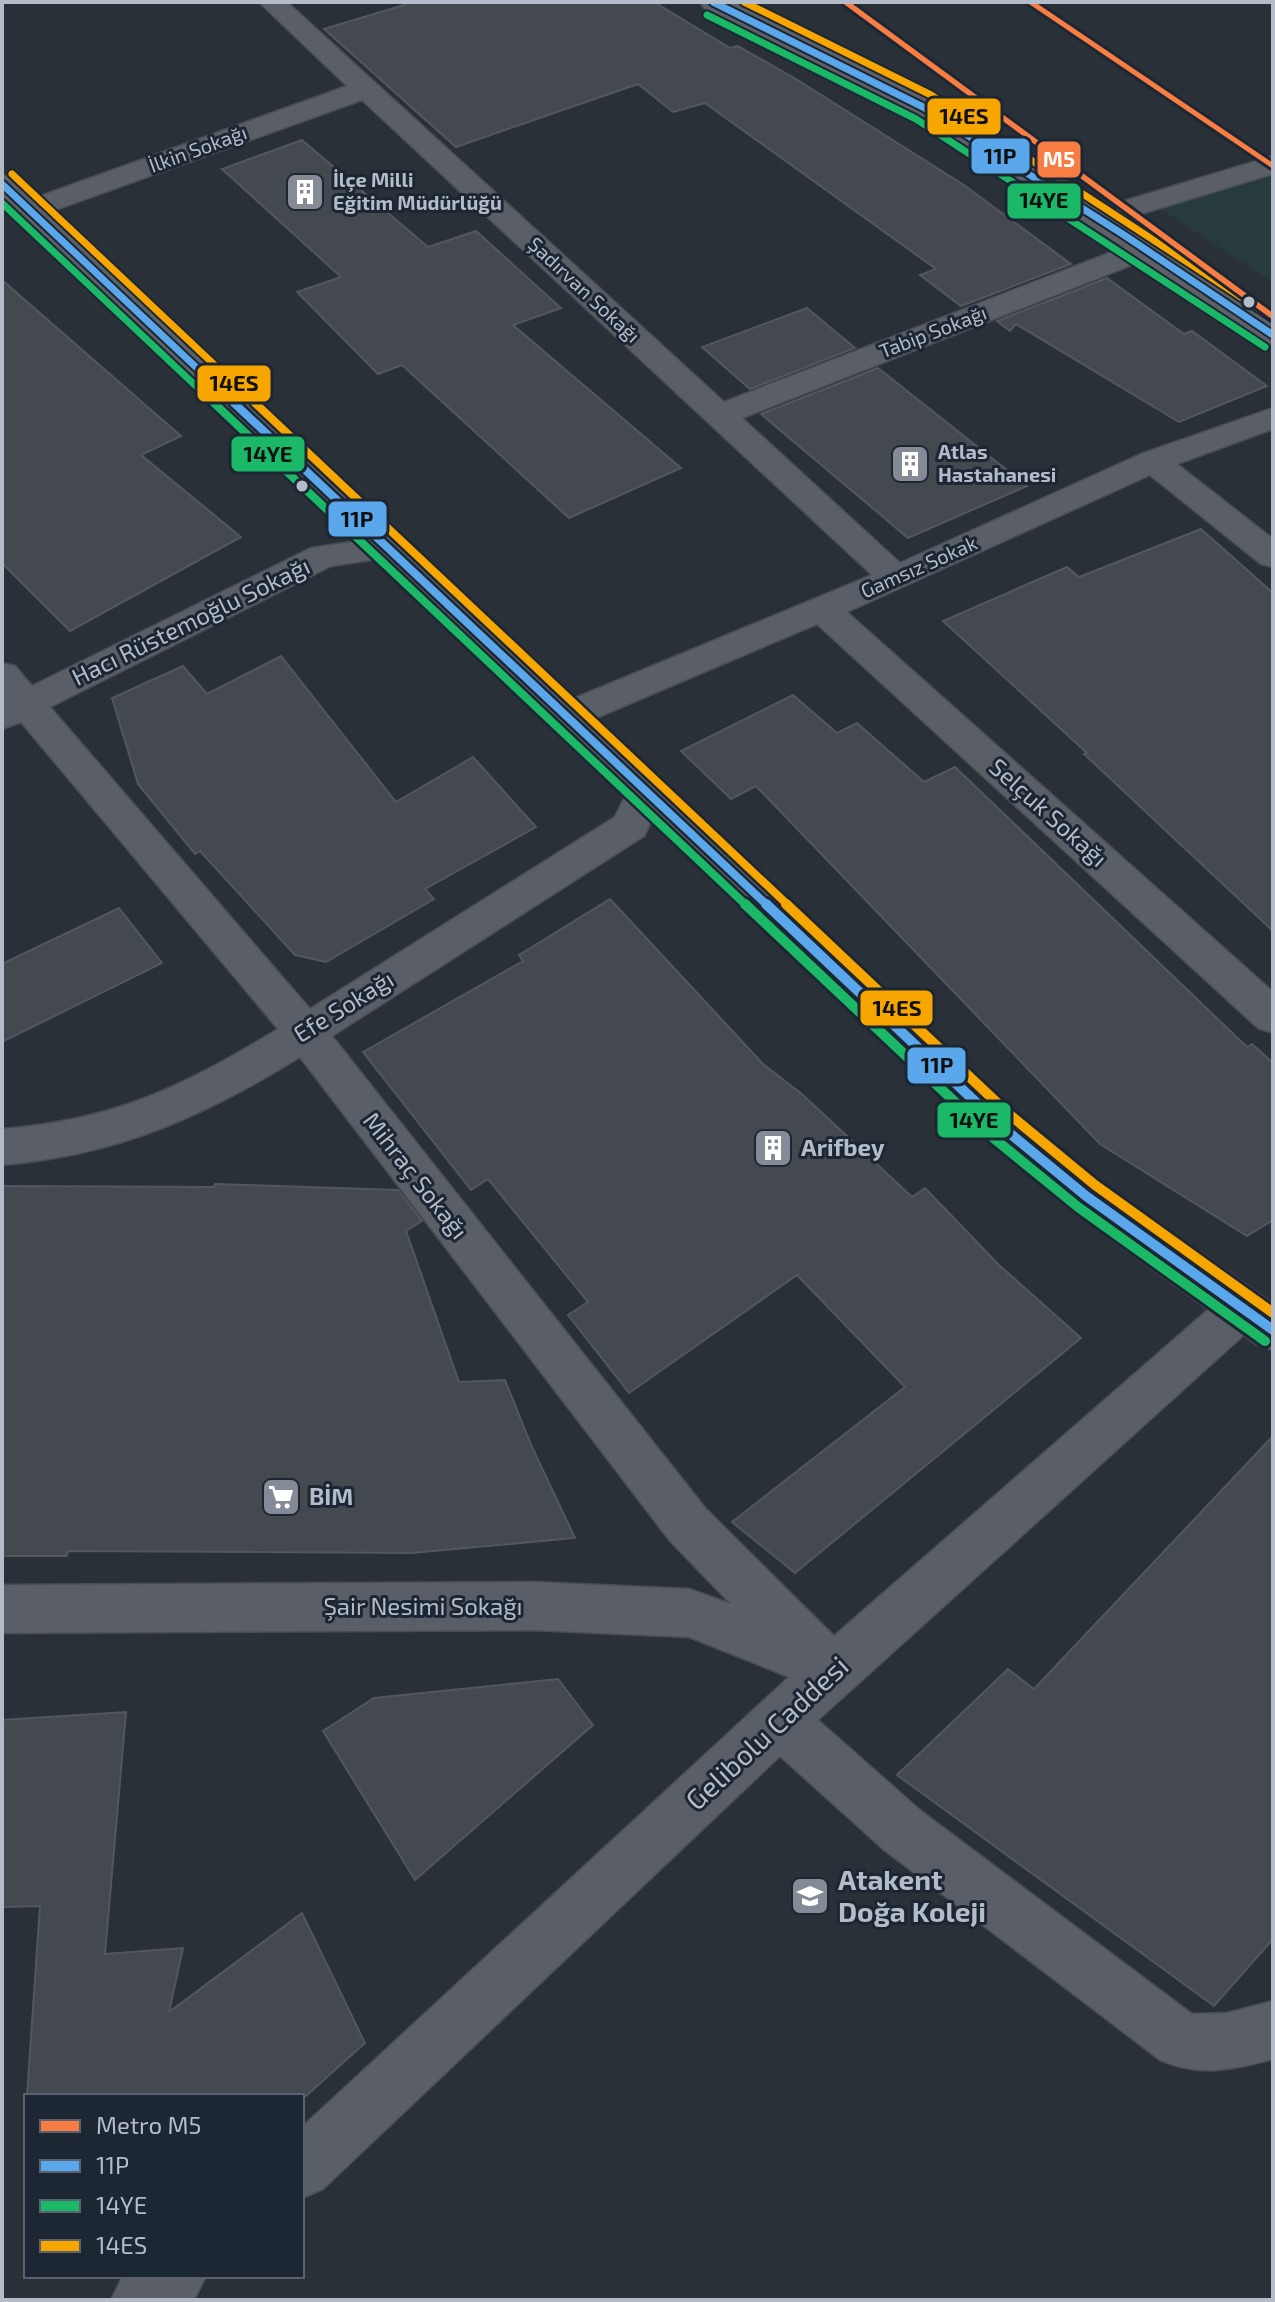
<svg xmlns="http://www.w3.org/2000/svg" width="1275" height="2302" font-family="'Exo 2',sans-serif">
<rect width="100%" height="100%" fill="#2a3038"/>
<polygon fill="#273a3e" points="1273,176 1273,283 1158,207"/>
<g fill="#444950" stroke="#52575f" stroke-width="2">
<polygon points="414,2 654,2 730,48 738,46 796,79 964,185 1071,264 961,306 920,275 936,269 705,103 673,112 638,84 456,147 324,29"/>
<polygon points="302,140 428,247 476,231 561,308 513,325 681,468 569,518 402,365 378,374 297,292 341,277 222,169"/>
<polygon points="1107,278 1184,334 1192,331 1267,386 1179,422 1016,324 1010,331 997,321"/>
<polygon points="2,280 181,436 141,455 241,537 70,631 2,563"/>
<polygon points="807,308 855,348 750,389 702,347"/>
<polygon points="878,368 1027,486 908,538 761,414"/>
<polygon points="1201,529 1273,593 1273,931 1084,754 1087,753 943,621 1067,567 1079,577"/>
<polygon points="281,656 396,802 473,757 536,827 425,889 434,899 326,962 295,955 200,851 195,854 138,784 112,698 183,666 207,694"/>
<polygon points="793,695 837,733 857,723 924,782 955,767 1247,1047 1252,1044 1273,1063 1273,1220 1247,1236 1100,1144 756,786 731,799 681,751"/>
<polygon points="610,899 763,1064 803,1095 912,1197 925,1188 999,1265 1081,1338 795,1573 732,1522 905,1387 797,1275 629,1393 568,1315 588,1302 488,1179 471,1190 363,1052 523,961 519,955"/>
<polygon points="119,908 162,963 2,1042 2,964"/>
<polygon points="215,1184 398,1190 422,1221 406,1231 459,1382 505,1380 532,1447 575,1538 411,1553 68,1551 67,1556 2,1556 2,1186 214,1187"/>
<polygon points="1273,1436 1273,1939 1214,2006 897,1775 1008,1669 1034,1689"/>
<polygon points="558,1679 593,1725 415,1880 323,1731 374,1698"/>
<polygon points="126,1712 105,1954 183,1948 169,2012 302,1913 365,2043 306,2096 27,2096 40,1906 2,1907 2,1720"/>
</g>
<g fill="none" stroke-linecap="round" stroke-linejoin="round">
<defs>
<g id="minor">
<polygon points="259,2 287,2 724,402 1135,243 1146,240 1157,243 1161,249 1157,255 742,418 900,563 1141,454 1273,408 1273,429 1177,464 1273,539 1273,567 1261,564 1150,475 847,612 1273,992 1273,1033 1258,1028 817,624 577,726 564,730 551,726 545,717 551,708 872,575 362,100 41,215 31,218 21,215 16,209 21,203 347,86"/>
<polygon points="1273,156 1273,174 1144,213 1137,223 1139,235 1134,241 1124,244 1114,241 1107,223 1124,201"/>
<path d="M385,537l12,3 5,8 -5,8 -66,10 -281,141 260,302 305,-192 17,-34 14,-4 14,4 5,10 -21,43 -312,200 374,473 128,127 391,-341 16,-6 16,6 7,14 -7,14 -439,397 103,91 271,203 35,-1 46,-12v58c-41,11 -73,18 -113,1l-277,-211 -103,-93 -457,433 -21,9v-71l487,-450 -100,-40 -156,-7 -531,3v-48l531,-3 156,7 42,15 -61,-63 -370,-484c-97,60 -183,98 -298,108v-36c113,-9 180,-42 276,-100l-257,-307 -19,7v-66l13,3 17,20 279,-138z"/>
<polygon points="123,2276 206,2276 194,2300 111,2300"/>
</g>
<g id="major">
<polygon points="700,2 733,2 933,101 1273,321 1273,344 1262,342 1114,241 913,113 704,8"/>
<polygon points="2,175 12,178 1016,1114 1102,1183 1273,1304 1273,1350 1256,1344 1070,1209 986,1138 2,200"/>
</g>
</defs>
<use href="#minor" stroke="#484c53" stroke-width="3"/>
<use href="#major" stroke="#484c55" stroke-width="3"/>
<use href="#minor" fill="#5a5e66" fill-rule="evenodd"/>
<use href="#major" fill="#5c6168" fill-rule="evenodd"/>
<defs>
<g id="bus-1-far2">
<polyline points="713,2 923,107 1124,235 1273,335"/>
<polyline points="2,184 236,405"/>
</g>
<polyline id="bus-1-far1" points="234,403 768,906"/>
<polyline id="bus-1" points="766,904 1001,1126 1086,1196 1273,1330"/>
<g id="bus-2-far2">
<polyline points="707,15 916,119 1265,347"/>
<polyline points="2,203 216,405"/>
</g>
<polyline id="bus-2-far1" points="214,403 747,906"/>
<polyline id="bus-2" points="745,904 991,1136 1078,1207 1265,1341"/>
<g id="bus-3-far2">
<polyline points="744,2 931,95 1273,318"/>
<polyline points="12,174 257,405"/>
</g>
<polyline id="bus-3-far1" points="255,403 789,906"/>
<polyline id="bus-3" points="786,904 1010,1115 1095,1185 1273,1313"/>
</defs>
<use href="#bus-1-far2" stroke="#1d2633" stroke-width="11"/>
<use href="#bus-1-far1" stroke="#1d2633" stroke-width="13"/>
<use href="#bus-1" stroke="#1d2633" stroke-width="16"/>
<use href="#bus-2-far2" stroke="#1d2633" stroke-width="11"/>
<use href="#bus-2-far1" stroke="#1d2633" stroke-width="13"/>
<use href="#bus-2" stroke="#1d2633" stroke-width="16"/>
<use href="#bus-3-far2" stroke="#1d2633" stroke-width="11"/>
<use href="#bus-3-far1" stroke="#1d2633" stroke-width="13"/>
<use href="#bus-3" stroke="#1d2633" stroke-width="16"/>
<use href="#bus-1-far2" stroke="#5aa8eb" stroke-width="7"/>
<use href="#bus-1-far1" stroke="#5aa8eb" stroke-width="8"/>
<use href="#bus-1" stroke="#5aa8eb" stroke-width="10"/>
<use href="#bus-2-far2" stroke="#1ab867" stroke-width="7"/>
<use href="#bus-2-far1" stroke="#1ab867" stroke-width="8"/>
<use href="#bus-2" stroke="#1ab867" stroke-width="10"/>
<use href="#bus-3-far2" stroke="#f7a600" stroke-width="7"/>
<use href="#bus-3-far1" stroke="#f7a600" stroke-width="8"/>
<use href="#bus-3" stroke="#f7a600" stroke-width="10"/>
<defs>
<g id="metro-1">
<polygon points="841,2 850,2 1273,313 1273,320"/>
<polygon points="1026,2 1035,2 1273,163 1273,169"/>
</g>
</defs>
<use href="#metro-1" stroke="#1d2633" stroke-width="6"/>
<use href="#metro-1" fill="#f77d43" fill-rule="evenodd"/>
</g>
<defs>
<symbol id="building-square" viewBox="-11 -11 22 22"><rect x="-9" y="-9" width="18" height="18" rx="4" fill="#848b96" stroke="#1d2633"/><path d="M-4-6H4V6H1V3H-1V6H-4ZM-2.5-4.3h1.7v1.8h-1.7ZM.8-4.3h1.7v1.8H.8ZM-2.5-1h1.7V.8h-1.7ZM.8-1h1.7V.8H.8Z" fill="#fff"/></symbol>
<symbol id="supermarket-square" viewBox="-11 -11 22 22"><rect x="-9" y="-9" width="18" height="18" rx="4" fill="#848b96" stroke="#1d2633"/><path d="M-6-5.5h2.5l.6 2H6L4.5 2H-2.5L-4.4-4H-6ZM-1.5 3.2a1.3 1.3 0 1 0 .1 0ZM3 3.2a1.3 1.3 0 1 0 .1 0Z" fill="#fff"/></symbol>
<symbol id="school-square" viewBox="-11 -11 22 22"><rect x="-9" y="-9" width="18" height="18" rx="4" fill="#848b96" stroke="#1d2633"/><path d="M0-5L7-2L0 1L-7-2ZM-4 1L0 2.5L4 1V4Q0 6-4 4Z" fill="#fff"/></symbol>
</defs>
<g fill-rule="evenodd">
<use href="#building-square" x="283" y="170" width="44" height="44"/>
<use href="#building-square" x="888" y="442" width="44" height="44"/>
<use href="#building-square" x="751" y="1126" width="44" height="44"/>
<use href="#supermarket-square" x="259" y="1475" width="44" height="44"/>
<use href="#school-square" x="788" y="1874" width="44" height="44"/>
</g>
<g fill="#b4bcc9" stroke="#1d2633" stroke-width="3">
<circle cx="1249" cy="302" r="7"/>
<circle cx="302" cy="486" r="7"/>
</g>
<g text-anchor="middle" stroke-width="6" stroke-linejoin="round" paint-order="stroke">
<g font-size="20" fill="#b4bcc9" stroke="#1d2633">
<text transform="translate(198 149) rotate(-20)" y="7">İlkin Sokağı</text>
<text transform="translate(584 290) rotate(43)" y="7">Şadırvan Sokağı</text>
<text transform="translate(933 332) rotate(-21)" y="7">Tabip Sokağı</text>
<text transform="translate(919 567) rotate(-24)" y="7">Gamsız Sokak</text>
</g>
<g font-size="20" font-weight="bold" fill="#b4bcc9" stroke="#1d2633" text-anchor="start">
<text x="333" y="187">İlçe Milli<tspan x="333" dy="23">Eğitim Müdürlüğü</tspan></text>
<text x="938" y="459">Atlas<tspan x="938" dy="23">Hastahanesi</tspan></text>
</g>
<g font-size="24" fill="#b4bcc9" stroke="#1d2633">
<text transform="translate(191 622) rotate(-26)" y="8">Hacı Rüstemoğlu Sokağı</text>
<text transform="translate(1048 813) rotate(42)" y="8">Selçuk Sokağı</text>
<text transform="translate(344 1007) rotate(-32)" y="8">Efe Sokağı</text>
<text transform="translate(415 1176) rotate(52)" y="8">Mihraç Sokağı</text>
<text x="423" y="1615">Şair Nesimi Sokağı</text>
</g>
<g font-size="24" font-weight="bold" fill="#b4bcc9" stroke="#1d2633" text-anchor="start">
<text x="801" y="1156">Arifbey</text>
<text x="309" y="1505">BİM</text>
</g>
<g font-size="28" fill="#b4bcc9" stroke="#1d2633">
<text transform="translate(767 1733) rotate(-43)" y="10">Gelibolu Caddesi</text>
</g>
<g font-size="28" font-weight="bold" fill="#b4bcc9" stroke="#1d2633" text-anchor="start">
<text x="838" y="1890">Atakent<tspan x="838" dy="32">Doğa Koleji</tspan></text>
</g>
</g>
<g stroke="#1d2633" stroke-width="3">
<rect x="926" y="97" width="76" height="39" rx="8" fill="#f7a600"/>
<rect x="970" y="137" width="61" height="38" rx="8" fill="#5aa8eb"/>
<rect x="1036" y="140" width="46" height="39" rx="8" fill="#f77d43"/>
<rect x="1006" y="182" width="76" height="38" rx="8" fill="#1ab867"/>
<rect x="196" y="364" width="76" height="39" rx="8" fill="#f7a600"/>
<rect x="230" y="435" width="76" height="38" rx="8" fill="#1ab867"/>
<rect x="327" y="500" width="61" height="38" rx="8" fill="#5aa8eb"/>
<rect x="859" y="989" width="75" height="38" rx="8" fill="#f7a600"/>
<rect x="906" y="1046" width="61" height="39" rx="8" fill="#5aa8eb"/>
<rect x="936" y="1101" width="76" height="38" rx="8" fill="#1ab867"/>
</g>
<g font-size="22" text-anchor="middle" font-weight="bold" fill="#fff">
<text x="1059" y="167">M5</text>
</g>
<g font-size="22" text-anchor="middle" font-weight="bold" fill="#111">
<text x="964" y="124">14ES</text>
<text x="1000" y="164">11P</text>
<text x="1044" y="208">14YE</text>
<text x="234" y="391">14ES</text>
<text x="268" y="462">14YE</text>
<text x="357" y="527">11P</text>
<text x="897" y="1016">14ES</text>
<text x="937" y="1073">11P</text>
<text x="974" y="1128">14YE</text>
</g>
<rect width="1275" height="2302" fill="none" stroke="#b4bcc9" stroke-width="8"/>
<rect x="24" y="2094" width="280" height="184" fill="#1d2633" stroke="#59626f" stroke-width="2"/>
<rect x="40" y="2120" width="40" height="12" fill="#f77d43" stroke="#59626f" stroke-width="2"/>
<text x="96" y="2134" font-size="24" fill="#b4bcc9">Metro M5</text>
<rect x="40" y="2160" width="40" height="12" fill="#5aa8eb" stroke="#59626f" stroke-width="2"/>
<text x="96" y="2174" font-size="24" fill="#b4bcc9">11P</text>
<rect x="40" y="2200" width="40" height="12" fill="#1ab867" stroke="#59626f" stroke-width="2"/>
<text x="96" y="2214" font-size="24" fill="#b4bcc9">14YE</text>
<rect x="40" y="2240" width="40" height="12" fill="#f7a600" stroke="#59626f" stroke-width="2"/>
<text x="96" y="2254" font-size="24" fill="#b4bcc9">14ES</text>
</svg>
